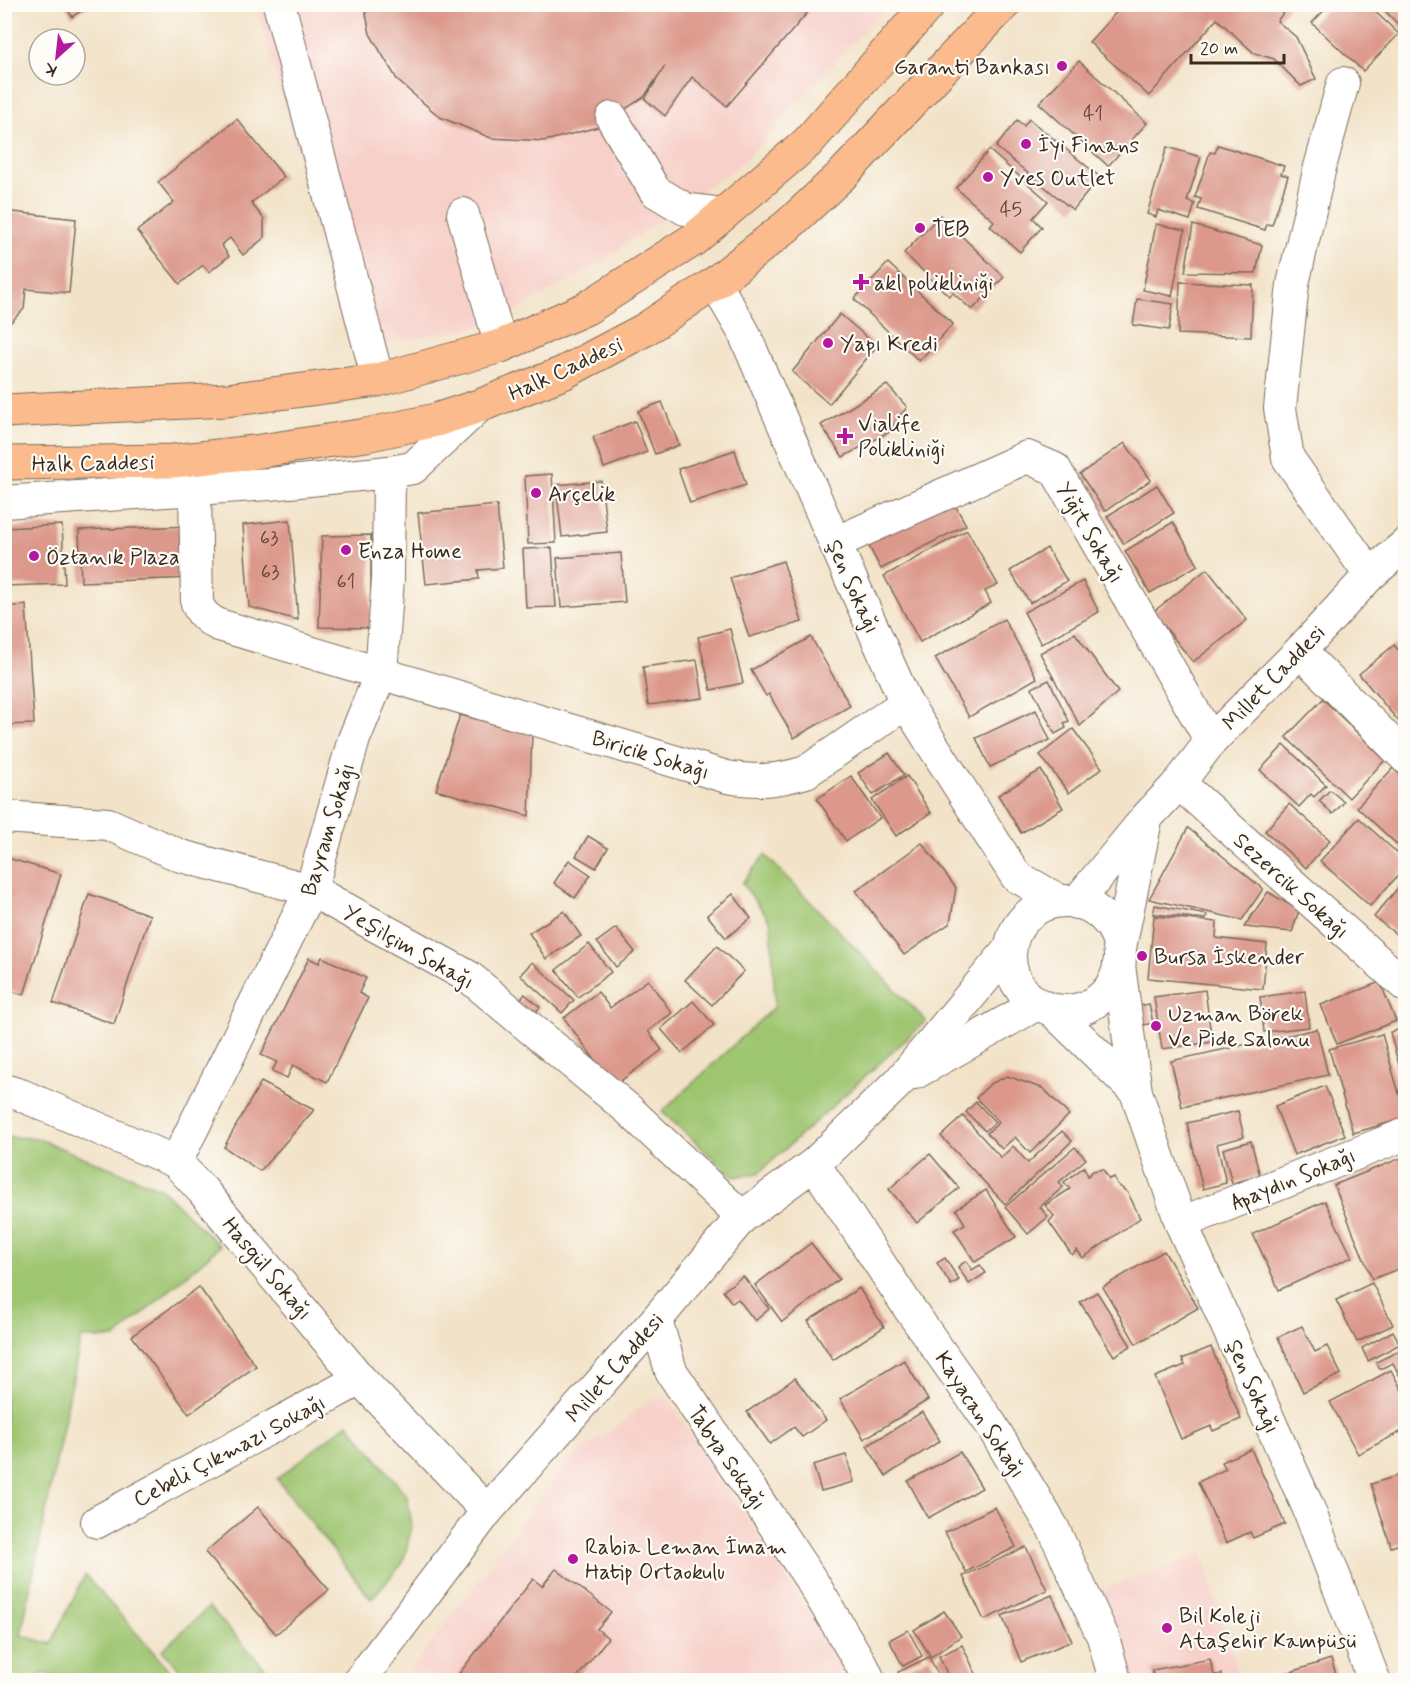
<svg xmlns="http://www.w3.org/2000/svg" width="1410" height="1685" font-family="Mynerve,sans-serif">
<rect width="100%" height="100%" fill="#fdfcf7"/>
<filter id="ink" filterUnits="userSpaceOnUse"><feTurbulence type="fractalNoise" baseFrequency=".0167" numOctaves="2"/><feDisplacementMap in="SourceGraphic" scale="12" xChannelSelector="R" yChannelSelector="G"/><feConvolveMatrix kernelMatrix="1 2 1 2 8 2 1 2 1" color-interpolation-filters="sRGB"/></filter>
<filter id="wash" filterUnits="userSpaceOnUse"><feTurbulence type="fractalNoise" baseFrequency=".008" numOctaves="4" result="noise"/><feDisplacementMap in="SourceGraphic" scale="24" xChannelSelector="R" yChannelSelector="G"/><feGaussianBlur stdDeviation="1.35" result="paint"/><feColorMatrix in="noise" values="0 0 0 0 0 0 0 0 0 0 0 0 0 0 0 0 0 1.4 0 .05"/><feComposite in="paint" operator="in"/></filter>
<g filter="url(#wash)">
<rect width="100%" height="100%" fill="#f2e2c7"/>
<g fill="#f7d0c9">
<polygon points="257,5 888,5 743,162 586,272 488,325 350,350"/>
<polygon points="667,1399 848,1672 851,1680 403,1680 568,1461 652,1400"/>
<polygon points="1203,1554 1239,1680 1129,1680 1096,1592"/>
</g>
<g fill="#9ec570" stroke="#6c7847" stroke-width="1.5">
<polygon points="765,855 926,1021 759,1173 734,1177 662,1112 775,1006 771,922 742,883"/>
<polygon points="5,1137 36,1138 160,1188 220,1246 115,1338 81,1338 21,1635 51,1644 85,1575 178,1680 64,1680 44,1673 39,1680 5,1680"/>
<polygon points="348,1423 407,1496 412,1525 403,1563 371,1599 277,1479"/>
<polygon points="209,1607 271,1675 265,1680 189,1680 162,1650"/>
</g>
<g id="blocks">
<g fill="#dc998b">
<polygon points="64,4 92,4 72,17"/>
<polygon points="364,4 815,4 727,106 692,77 665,116 645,99 665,66 644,97 598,127 545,141 491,138 440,117 398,81 370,34"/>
<polygon points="1330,4 1367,4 1399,34 1363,71 1312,23"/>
<polygon points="1378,4 1406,4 1406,24 1403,29"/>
<polygon points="1123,5 1287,5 1289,6 1277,21 1296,37 1316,79 1301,86 1274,59 1254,53 1217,19 1149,96 1089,42"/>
<polygon points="1079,61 1147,123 1108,166 1039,103"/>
<polygon points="237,119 284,177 251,203 264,219 264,238 243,255 230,238 221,245 229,256 209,272 203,265 180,284 137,231 174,202 158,182"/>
<polygon points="1029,119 1100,177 1073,210 996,147 1017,120 1024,126"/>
<polygon points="1218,145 1284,166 1281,174 1288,176 1272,225 1267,224 1265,230 1198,209 1201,199 1195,197 1210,152 1215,153"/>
<polygon points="1167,147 1201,157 1187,201 1195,204 1190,220 1158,210 1156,217 1147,214"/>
<polygon points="989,150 1048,201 1033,218 1042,227 1020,252 990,226 994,221 956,188"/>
<polygon points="4,211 76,219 69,293 26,289 24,309 11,322 4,321"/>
<polygon points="940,215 1004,277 972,310 953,293 949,296 904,253"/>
<polygon points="1156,224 1185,230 1172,296 1143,290"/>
<polygon points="1193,225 1262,245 1256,273 1185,272"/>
<polygon points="888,263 953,324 919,361 854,299"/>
<polygon points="1180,282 1253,285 1251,337 1178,334"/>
<polygon points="1137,299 1173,304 1169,330 1133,325"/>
<polygon points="840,314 877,346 829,404 792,372"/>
<polygon points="887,385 907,407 889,432 843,457 821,425"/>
<polygon points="662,402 679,445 655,454 638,411"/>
<polygon points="635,421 647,452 604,468 593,437"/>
<polygon points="1125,443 1151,480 1105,511 1080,474"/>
<polygon points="735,450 746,485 690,503 678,469"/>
<polygon points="552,474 556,543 528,544 525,476"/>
<polygon points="601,481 607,532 562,537 556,485"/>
<polygon points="1157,485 1174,513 1124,544 1107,516"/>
<polygon points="950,496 966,525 881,569 866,541"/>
<polygon points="497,505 503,568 478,570 479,579 426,584 418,513"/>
<polygon points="290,520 298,620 249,607 243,525"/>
<polygon points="1173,522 1198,565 1150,593 1125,551"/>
<polygon points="62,525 65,584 4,586 4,528"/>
<polygon points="191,526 194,578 81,582 79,530"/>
<polygon points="967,530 998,585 985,591 991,603 920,642 884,576"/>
<polygon points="371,535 371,628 319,627 322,536"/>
<polygon points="552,548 556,607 526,608 523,549"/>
<polygon points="1047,548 1067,581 1030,603 1010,571"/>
<polygon points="621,553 625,602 561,607 557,558"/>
<polygon points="783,561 802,622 749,637 730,578"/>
<polygon points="1207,569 1247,620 1193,662 1153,612"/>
<polygon points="1083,581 1099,612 1041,644 1024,612"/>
<polygon points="26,605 34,724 4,725 4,607"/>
<polygon points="1004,619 1037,678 969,717 935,658"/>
<polygon points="730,629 743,683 711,690 698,637"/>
<polygon points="1075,633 1118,692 1080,726 1040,653"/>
<polygon points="811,637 850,706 794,738 769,694 766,696 751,670"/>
<polygon points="1394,645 1406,659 1406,719 1400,723 1359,674"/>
<polygon points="697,660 703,698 648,705 643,667"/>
<polygon points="1049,680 1069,721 1064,723 1066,728 1055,734 1032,688"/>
<polygon points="1323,699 1385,760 1349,798 1286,737"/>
<polygon points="1036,710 1050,740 990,767 976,738"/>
<polygon points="460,715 532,733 529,816 436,790"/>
<polygon points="1073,729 1102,768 1069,793 1040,755"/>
<polygon points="1284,745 1326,785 1314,797 1311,794 1299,807 1260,770"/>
<polygon points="889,753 904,775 873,795 858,773"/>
<polygon points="1393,768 1406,780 1406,853 1357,807"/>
<polygon points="1041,770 1063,808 1021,833 998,795"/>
<polygon points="851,776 880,818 846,841 817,799"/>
<polygon points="907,776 931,813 896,836 872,800"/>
<polygon points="1330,790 1344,802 1333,814 1319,801"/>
<polygon points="1289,804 1330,840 1306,868 1265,831"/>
<polygon points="1359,818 1406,861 1406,867 1370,906 1320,861"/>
<polygon points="1188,828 1263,889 1242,920 1149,899"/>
<polygon points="588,836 608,848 596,868 576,856"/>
<polygon points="922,843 956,888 950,923 904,955 856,891"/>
<polygon points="4,857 61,874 24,995 4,989"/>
<polygon points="569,860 591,875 575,898 554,883"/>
<polygon points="1406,878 1406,942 1374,917"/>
<polygon points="1268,892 1299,910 1292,932 1244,927"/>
<polygon points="89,894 150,915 114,1024 53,1003"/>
<polygon points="733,894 751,918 726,938 707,915"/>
<polygon points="1155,905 1207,915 1206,919 1153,914"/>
<polygon points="564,911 581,936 546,959 529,933"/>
<polygon points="1154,916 1217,922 1216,938 1267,944 1263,989 1148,978"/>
<polygon points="616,928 635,952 616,967 597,942"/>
<polygon points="589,944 611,972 578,997 556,970"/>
<polygon points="717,946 744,971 712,1005 685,980"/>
<polygon points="322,957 366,978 359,993 368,998 327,1082 293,1065 287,1078 272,1071 277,1062 261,1055 309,958 319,963"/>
<polygon points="532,962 574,1000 562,1013 520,975"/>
<polygon points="648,980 672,1013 648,1031 662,1050 614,1086 564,1018 598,992 610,1008"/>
<polygon points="1380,982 1396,1021 1337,1044 1321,1005"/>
<polygon points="1205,990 1212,1042 1162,1049 1154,997"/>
<polygon points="1305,991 1309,1027 1264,1032 1260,997"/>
<polygon points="525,994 540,1007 531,1018 516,1005"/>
<polygon points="693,1001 714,1025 682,1053 661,1029"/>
<polygon points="1149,1004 1153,1023 1135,1027 1131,1008"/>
<polygon points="1406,1028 1406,1087 1405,1087 1390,1032"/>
<polygon points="1317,1029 1328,1075 1182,1107 1171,1061"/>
<polygon points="1382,1034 1406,1118 1353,1133 1329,1049"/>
<polygon points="1007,1076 1044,1089 1069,1115 1030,1153 1015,1137 1002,1149 987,1133 999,1122 976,1098 990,1084"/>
<polygon points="261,1082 314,1110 260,1171 224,1147"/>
<polygon points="1325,1086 1345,1135 1294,1155 1275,1106"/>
<polygon points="976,1102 995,1122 985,1131 966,1112"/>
<polygon points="1238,1111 1244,1137 1217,1144 1226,1183 1203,1189 1187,1123"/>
<polygon points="963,1116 1001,1158 1013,1146 1028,1163 1062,1131 1072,1141 1005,1204 941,1136"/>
<polygon points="1251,1141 1260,1176 1232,1183 1223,1149"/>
<polygon points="1075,1147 1086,1159 1059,1182 1063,1187 1040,1207 1048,1217 1028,1234 1005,1207"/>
<polygon points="930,1154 959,1188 917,1223 889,1189"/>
<polygon points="1406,1156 1406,1266 1372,1279 1334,1185"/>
<polygon points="1084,1167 1088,1176 1093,1171 1103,1169 1109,1179 1114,1177 1117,1184 1128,1193 1140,1218 1083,1258 1077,1250 1072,1255 1049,1222 1054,1216 1045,1205 1070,1189 1064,1182"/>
<polygon points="986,1190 1016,1237 975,1262 954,1230 965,1224 956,1209"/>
<polygon points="1325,1201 1352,1257 1279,1290 1253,1234"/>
<polygon points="811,1243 839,1279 782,1322 755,1285"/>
<polygon points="1164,1251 1198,1308 1136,1344 1103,1287"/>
<polygon points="945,1258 959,1280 951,1285 937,1263"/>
<polygon points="966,1261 972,1270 980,1265 986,1273 969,1284 958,1267"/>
<polygon points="743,1276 769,1309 755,1321 738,1299 732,1303 723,1291"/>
<polygon points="1372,1283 1393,1325 1357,1342 1336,1300"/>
<polygon points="199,1287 256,1366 189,1414 132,1336"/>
<polygon points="859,1288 884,1327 833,1360 808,1321"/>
<polygon points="1097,1292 1131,1346 1114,1356 1080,1302"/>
<polygon points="1302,1326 1315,1352 1327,1346 1341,1374 1303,1392 1278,1337"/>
<polygon points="1393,1331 1400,1344 1368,1361 1362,1348"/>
<polygon points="1211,1347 1241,1419 1213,1431 1211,1426 1181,1439 1155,1377 1185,1365 1182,1359"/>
<polygon points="1403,1349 1406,1353 1406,1381 1403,1382 1393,1363 1380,1369 1376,1362"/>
<polygon points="904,1360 928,1400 864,1439 840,1399"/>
<polygon points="1391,1370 1406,1398 1406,1429 1358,1454 1330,1402"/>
<polygon points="795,1378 826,1420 802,1437 794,1427 770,1444 747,1412"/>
<polygon points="922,1412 940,1441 886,1476 867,1446"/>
<polygon points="1251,1449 1285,1524 1253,1538 1250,1532 1226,1543 1198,1482 1226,1469 1222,1462"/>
<polygon points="960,1452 982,1488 928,1518 908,1481"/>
<polygon points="846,1455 854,1482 821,1491 813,1465"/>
<polygon points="1406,1473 1406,1542 1391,1547 1371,1484"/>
<polygon points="258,1507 329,1590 276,1634 205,1552"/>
<polygon points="995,1507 1016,1547 966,1572 945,1532"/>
<polygon points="1026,1547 1047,1590 984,1620 963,1576"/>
<polygon points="556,1569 611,1612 597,1629 608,1638 575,1680 454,1680 533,1579 542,1586"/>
<polygon points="1052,1595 1072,1641 1021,1662 1002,1616"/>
<polygon points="944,1611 961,1636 931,1657 914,1630"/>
<polygon points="908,1630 922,1656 903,1666 889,1640"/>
<polygon points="962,1645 979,1680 950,1680 939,1656"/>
<polygon points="929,1657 941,1680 902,1680 898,1672"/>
<polygon points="1210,1659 1214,1675 1222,1674 1223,1680 1154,1680 1152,1670"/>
<polygon points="1331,1659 1338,1680 1266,1680"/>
</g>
</g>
</g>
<g filter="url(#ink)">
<use href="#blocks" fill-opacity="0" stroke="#7b6a59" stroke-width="1.5"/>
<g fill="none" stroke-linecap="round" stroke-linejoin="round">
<defs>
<g id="minor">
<polyline points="279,4 378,380"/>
<polyline points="1343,83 1320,167 1293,284 1280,408 1288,458 1370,575"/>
<polyline points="612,118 655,191 685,209 724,214"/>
<polyline points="463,214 501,346"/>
<polyline points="715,283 743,331 835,543 906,703 1016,876 1060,901"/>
<path d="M195,489l2,114c4,11 11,17 22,22l508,152c31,5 49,4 79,-5l100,-69"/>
<polyline points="4,502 269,484 389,472 413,468 479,406"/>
<polyline points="835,543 1027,457 1055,469 1211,741"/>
<polyline points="1300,651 1406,758"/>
<polyline points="1179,783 1406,986"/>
<polyline points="4,817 108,824 181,856 311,890 469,977 629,1110 742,1217"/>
<circle cx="1065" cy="956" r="55"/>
<polyline points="1076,903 1147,817 1179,783 1211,741 1300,651 1370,575 1406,544"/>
<polyline points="1120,948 1146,820"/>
<polyline points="1119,965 1136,1092 1181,1223 1308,1507 1374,1680"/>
<polyline points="1052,1010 1136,1092"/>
<polyline points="915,1073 1037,1004"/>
<polyline points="4,1090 21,1095 176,1162 203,1191 360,1379 487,1511"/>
<polyline points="176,1162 311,890 354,739 381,673 388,579 389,472"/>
<polyline points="814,1164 909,1308 990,1423 1053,1528 1103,1637 1115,1680"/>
<polyline points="1181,1223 1406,1134"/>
<polyline points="656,1320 671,1371 813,1583 865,1671 869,1680"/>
<polyline points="97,1522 360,1379"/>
<polyline points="360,1680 487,1511 656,1320 742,1217 814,1164 899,1082 1010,948"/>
</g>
<g id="major">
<polyline points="4,411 227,400 378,380 501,346 587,308 693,240 807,143 929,4"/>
<polyline points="4,463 173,461 254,452 366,435 436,420 479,406 563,373 644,330 715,283 787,226 842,175 1004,4"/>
</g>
</defs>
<use href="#minor" stroke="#7b6a59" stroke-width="34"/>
<use href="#major" stroke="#7b6a59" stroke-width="35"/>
<use href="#minor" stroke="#fff" stroke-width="32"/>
<use href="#major" stroke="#fbbb8c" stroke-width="33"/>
</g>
</g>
<g fill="#b5179e" stroke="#fdfcf7" stroke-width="2">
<circle cx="1062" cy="66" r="6"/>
<circle cx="1026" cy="144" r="6"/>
<circle cx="988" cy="177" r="6"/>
<circle cx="920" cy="228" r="6"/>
<path d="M858 273h6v6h6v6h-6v6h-6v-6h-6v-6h6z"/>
<circle cx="828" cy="343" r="6"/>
<path d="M842 427h6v6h6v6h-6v6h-6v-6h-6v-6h6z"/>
<circle cx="536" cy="493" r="6"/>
<circle cx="346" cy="550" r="6"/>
<circle cx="34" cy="556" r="6"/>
<circle cx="1142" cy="956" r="6"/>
<circle cx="1156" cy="1026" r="6"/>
<circle cx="573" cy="1559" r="6"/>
<circle cx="1167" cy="1628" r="6"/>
</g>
<g text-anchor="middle" stroke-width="4.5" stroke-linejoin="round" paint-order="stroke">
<g font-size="20" fill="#634639">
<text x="1093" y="120">41</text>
<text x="1011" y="216">45</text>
<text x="269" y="544">63</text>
<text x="270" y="578">63</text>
<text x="346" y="588">61</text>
</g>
<g font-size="22" fill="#3b2a1e" stroke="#fdfcf7" text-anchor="start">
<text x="1050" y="74" text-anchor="end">Garanti Bankası</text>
<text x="1038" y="152">İyi Finans</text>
<text x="1000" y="185">Yves Outlet</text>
<text x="932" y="236">TEB</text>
<text x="874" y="290">akl polikliniği</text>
<text x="840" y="351">Yapı Kredi</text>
<text x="858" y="431">Vialife<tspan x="858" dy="25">Polikliniği</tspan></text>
<text x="548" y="501">Arçelik</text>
<text x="358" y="558">Enza Home</text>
<text x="46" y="564">Öztanık Plaza</text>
<text x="1154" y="964">Bursa İskender</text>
<text x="1168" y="1021">Uzman Börek<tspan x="1168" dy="25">Ve Pide Salonu</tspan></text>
<text x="585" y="1554">Rabia Leman İmam<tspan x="585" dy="25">Hatip Ortaokulu</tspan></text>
<text x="1179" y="1623">Bil Koleji<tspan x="1179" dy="25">Ataşehir Kampüsü</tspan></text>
</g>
<g font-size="22" fill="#3b2a1e" stroke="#fdfcf7">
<text transform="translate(565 368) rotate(-25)" y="8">Halk Caddesi</text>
<text transform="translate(93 462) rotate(-1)" y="8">Halk Caddesi</text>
<text transform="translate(1091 532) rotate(60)" y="8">Yiğit Sokağı</text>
<text transform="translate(854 586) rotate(66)" y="8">Şen Sokağı</text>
<text transform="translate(1273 677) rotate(-46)" y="8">Millet Caddesi</text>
<text transform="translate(651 754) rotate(17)" y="8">Biricik Sokağı</text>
<text transform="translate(327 829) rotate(-73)" y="8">Bayram Sokağı</text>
<text transform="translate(1292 885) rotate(42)" y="8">Sezercik Sokağı</text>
<text transform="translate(409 946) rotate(30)" y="8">Yeşilçim Sokağı</text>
<text transform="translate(1293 1178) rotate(-22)" y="8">Apaydın Sokağı</text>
<text transform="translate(268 1268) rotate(50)" y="8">Hasgül Sokağı</text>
<text transform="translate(614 1367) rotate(-49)" y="8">Millet Caddesi</text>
<text transform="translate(1254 1386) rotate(66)" y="8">Şen Sokağı</text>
<text transform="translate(981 1414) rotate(57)" y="8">Kayacan Sokağı</text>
<text transform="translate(229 1450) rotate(-28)" y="8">Cebeli Çıkmazı Sokağı</text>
<text transform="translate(728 1457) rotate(56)" y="8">Tabya Sokağı</text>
</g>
</g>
<rect width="1410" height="1685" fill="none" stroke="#fdfcf7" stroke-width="24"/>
<g transform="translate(57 57) rotate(207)"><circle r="28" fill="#fdfcf7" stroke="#afa8a0" stroke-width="1.5"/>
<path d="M0-4.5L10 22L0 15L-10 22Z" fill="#b5179e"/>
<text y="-9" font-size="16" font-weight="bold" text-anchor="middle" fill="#3b2a1e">K</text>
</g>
<path d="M1191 54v9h93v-9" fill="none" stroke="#3b2a1e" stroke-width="3"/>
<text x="1200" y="54" font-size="18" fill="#3b2a1e" stroke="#fdfcf7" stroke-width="4.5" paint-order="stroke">20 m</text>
</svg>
